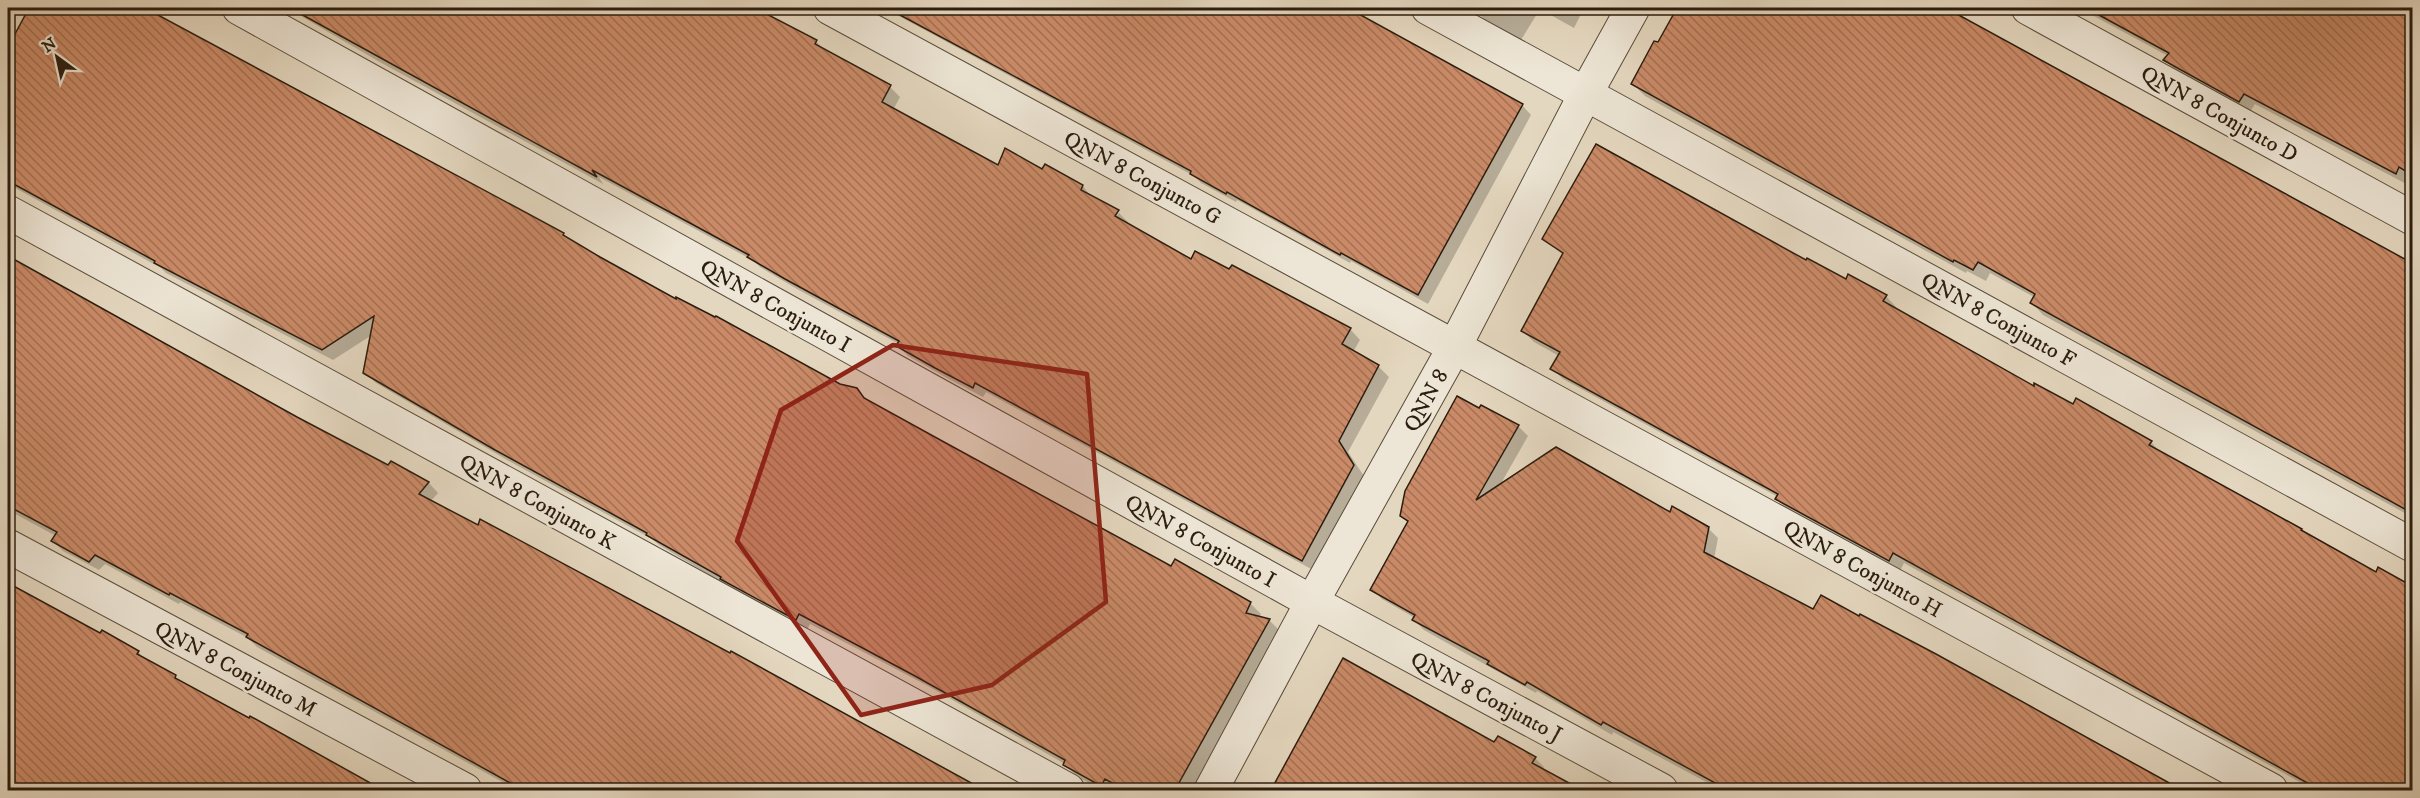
<svg xmlns="http://www.w3.org/2000/svg" width="2420" height="798" font-family="'IM FELL DW Pica',serif">
<defs>
<pattern id="building-back-hatch" width="6" height="6" patternUnits="userSpaceOnUse" patternTransform="scale(1.5)"><rect width="6" height="6" fill="#ca8a67"/><path d="M-1 5l2 2M0 0l6 6M5-1l2 2" fill="none" stroke="#a47053"/></pattern>
</defs>
<rect width="100%" height="100%" fill="#e4d7bf"/>
<filter id="stains"><feTurbulence type="fractalNoise" baseFrequency=".00333" numOctaves="4"/><feColorMatrix values="0 0 0 0 .2 0 0 0 0 .09 0 0 0 0 .02 0 0 0 .5 -.17"/></filter>
<radialGradient id="worn" r=".72"><stop offset=".6" stop-color="#630" stop-opacity="0"/><stop offset="1" stop-color="#630" stop-opacity=".3"/></radialGradient>
<g fill="#0003">
<polygon points="30,8 142,8 563,235 569,241 677,302 840,385 856,389 868,400 1172,568 1250,603 1261,614 1259,618 1269,620 1280,631 1192,790 1102,790 1076,776 1065,764 928,686 810,624 807,630 733,589 659,545 652,539 507,460 376,383 365,372 372,335 333,360 166,273 161,268 8,184 8,49"/>
<polygon points="287,8 748,8 816,41 827,53 890,87 900,97 893,110 999,167 1043,171 1046,166 1083,186 1092,198 1118,212 1116,213 1111,223 1119,213 1128,222 1126,225 1191,261 1230,272 1233,267 1350,329 1360,340 1353,352 1379,367 1389,377 1348,452 1364,476 1313,570 986,392 983,397 947,378 908,356 898,346 899,344 797,289 760,267 754,261 599,177 603,184 378,61"/>
<polygon points="884,8 1343,8 1522,105 1531,115 1428,304 1351,261 1350,263 1237,200 1236,202 1201,183 1194,176"/>
<polygon points="1476,8 1584,8 1574,28 1540,9 1521,40 1485,20 1475,10"/>
<polygon points="1679,8 1942,8 2412,264 2412,517 2043,315 2032,303 2034,297 1990,273 1986,281 1967,271 1966,273 1645,96 1633,84 1659,44"/>
<polygon points="2079,8 2412,8 2412,187 2255,104 2250,112 2176,71 2165,60 2168,56"/>
<polygon points="1544,239 1807,262 1886,296 1896,307 1895,309 2035,388 2151,442 2161,453 2301,530 2306,534 2377,574 2379,569 2412,588 2412,790 2314,790 1904,563 1900,571 1788,510 1777,499 1778,497 1563,379 1552,368 1559,356 1534,342 1523,331 1563,255"/>
<polygon points="8,258 311,426 388,467 391,463 429,483 438,493 430,502 980,790 517,790 257,647 248,638 180,602 179,604 105,564 99,570 63,551 53,541 56,536 8,510"/>
<polygon points="1518,426 1528,436 1499,487 1670,514 1708,528 1718,538 1714,559 1814,611 1860,618 1861,616 2181,790 1721,790 1613,732 1612,735 1537,691 1536,693 1424,630 1414,620 1415,618 1382,599 1372,589 1409,523 1402,516"/>
<polygon points="8,585 101,635 138,652 148,662 175,677 181,683 380,790 8,790"/>
<polygon points="1343,661 1495,744 1535,758 1544,767 1542,770 1580,790 1272,790"/>
</g>
<g fill="url(#building-back-hatch)" stroke="#2b1d0f" stroke-width="1.5">
<polygon points="29,8 145,8 564,233 563,235 600,257 676,299 676,297 715,317 716,316 840,384 857,388 864,398 944,442 1171,566 1175,559 1251,602 1246,613 1270,619 1175,790 1125,790 1105,779 1101,786 1063,765 1065,760 915,676 799,614 796,620 720,579 721,577 646,535 647,533 495,450 363,373 374,316 322,350 154,263 155,261 8,181 8,47"/>
<polygon points="290,8 755,8 817,40 815,44 891,85 882,102 928,127 998,165 1005,148 1042,169 1045,164 1083,185 1081,190 1119,210 1115,216 1191,259 1195,251 1229,269 1232,265 1351,328 1342,344 1379,365 1339,441 1354,465 1302,561 975,383 973,388 935,368 896,346 899,341 785,279 747,257 749,255 592,170 597,177"/>
<polygon points="887,8 1348,8 1523,104 1418,295 1341,253 1340,255 1227,192 1226,194 1190,174 1191,171"/>
<polygon points="1677,8 1946,8 2412,263 2412,513 2030,303 2035,294 1978,262 1973,270 1954,260 1953,262 1631,84 1654,41 1658,42"/>
<polygon points="2086,8 2412,8 2412,175 2399,167 2396,174 2244,94 2239,102 2163,60 2169,53"/>
<polygon points="1596,144 1806,260 1807,258 1846,279 1848,274 1887,295 1883,301 2034,386 2034,383 2073,404 2076,398 2152,441 2149,445 2302,529 2301,530 2376,572 2378,567 2412,586 2412,790 2320,790 1893,553 1889,561 1775,499 1778,494 1550,369 1560,352 1521,331 1563,253 1542,239"/>
<polygon points="8,256 297,417 388,465 391,461 429,482 419,494 478,525 480,519 730,653 731,651 984,790 523,790 246,637 248,634 170,593 169,595 95,555 89,562 51,541 57,532 8,506"/>
<polygon points="1457,396 1479,408 1481,405 1519,425 1476,500 1556,447 1670,512 1672,506 1709,527 1704,552 1813,609 1821,595 1859,616 1860,614 1936,654 2182,790 1728,790 1603,722 1601,725 1527,682 1525,685 1487,664 1489,661 1412,620 1415,615 1370,590 1408,521 1400,516 1405,491"/>
<polygon points="8,583 100,633 102,630 139,651 137,654 176,675 175,678 249,718 250,716 383,790 8,790"/>
<polygon points="1343,658 1494,742 1498,736 1536,757 1532,763 1582,790 1271,790"/>
</g>
<g fill="none" stroke-linecap="round" stroke-linejoin="round">
<defs>
<g id="minor">
<polyline points="239,8 1312,602 1661,790"/>
<polyline points="830,8 2271,790"/>
<polyline points="1428,8 2412,545"/>
<polyline points="2028,8 2412,218"/>
<polyline points="8,212 1068,790"/>
<polyline points="8,546 465,790"/>
<polyline points="1211,790 1312,602 1455,346 1586,93 1633,8"/>
</g>
</defs>
<use href="#minor" stroke="#594c3b" stroke-width="35"/>
<use href="#minor" stroke="#ede5d5" stroke-width="33"/>
</g>
<path fill="#8f2418" fill-opacity="0.2" stroke="#8f2418" stroke-width="4.5" stroke-linejoin="round" d="M893,345l194,29 19,228 -114,83 -131,30 -124,-174 44,-131z"/>
<g text-anchor="middle" stroke-width="5" stroke-linejoin="round" paint-order="stroke">
<g font-size="22" fill="#2b1d0f" stroke="#ede5d5">
<text transform="translate(2220 113) rotate(29)" y="8">QNN 8 Conjunto D</text>
<text transform="translate(1143 177) rotate(28)" y="8">QNN 8 Conjunto G</text>
<text transform="translate(776 305) rotate(29)" y="8">QNN 8 Conjunto I</text>
<text transform="translate(1999 319) rotate(29)" y="8">QNN 8 Conjunto F</text>
<text transform="translate(1425 400) rotate(-61)" y="8">QNN 8</text>
<text transform="translate(538 501) rotate(29)" y="8">QNN 8 Conjunto K</text>
<text transform="translate(1201 540) rotate(29)" y="8">QNN 8 Conjunto I</text>
<text transform="translate(1863 568) rotate(29)" y="8">QNN 8 Conjunto H</text>
<text transform="translate(236 668) rotate(28)" y="8">QNN 8 Conjunto M</text>
<text transform="translate(1487 696) rotate(28)" y="8">QNN 8 Conjunto J</text>
</g>
</g>
<rect width="2420" height="798" fill="none" stroke="#e4d7bf" stroke-width="30"/>
<rect x="9" y="9" width="2402" height="780" fill="none" stroke="#2b1d0f" stroke-width="3"/>
<rect x="15" y="15" width="2390" height="768" fill="none" stroke="#2b1d0f" stroke-width="1.5"/>
<g transform="translate(57 57) rotate(327)" stroke="#ede5d5" stroke-width="4.5" paint-order="stroke">
<path d="M0-4.5L10 22L0 15L-10 22Z" fill="#2b1d0f"/>
<text y="-9" font-size="16" font-weight="bold" text-anchor="middle" fill="#2b1d0f">N</text>
</g>
<rect width="100%" height="100%" filter="url(#stains)"/>
<rect width="100%" height="100%" fill="url(#worn)"/>
</svg>
